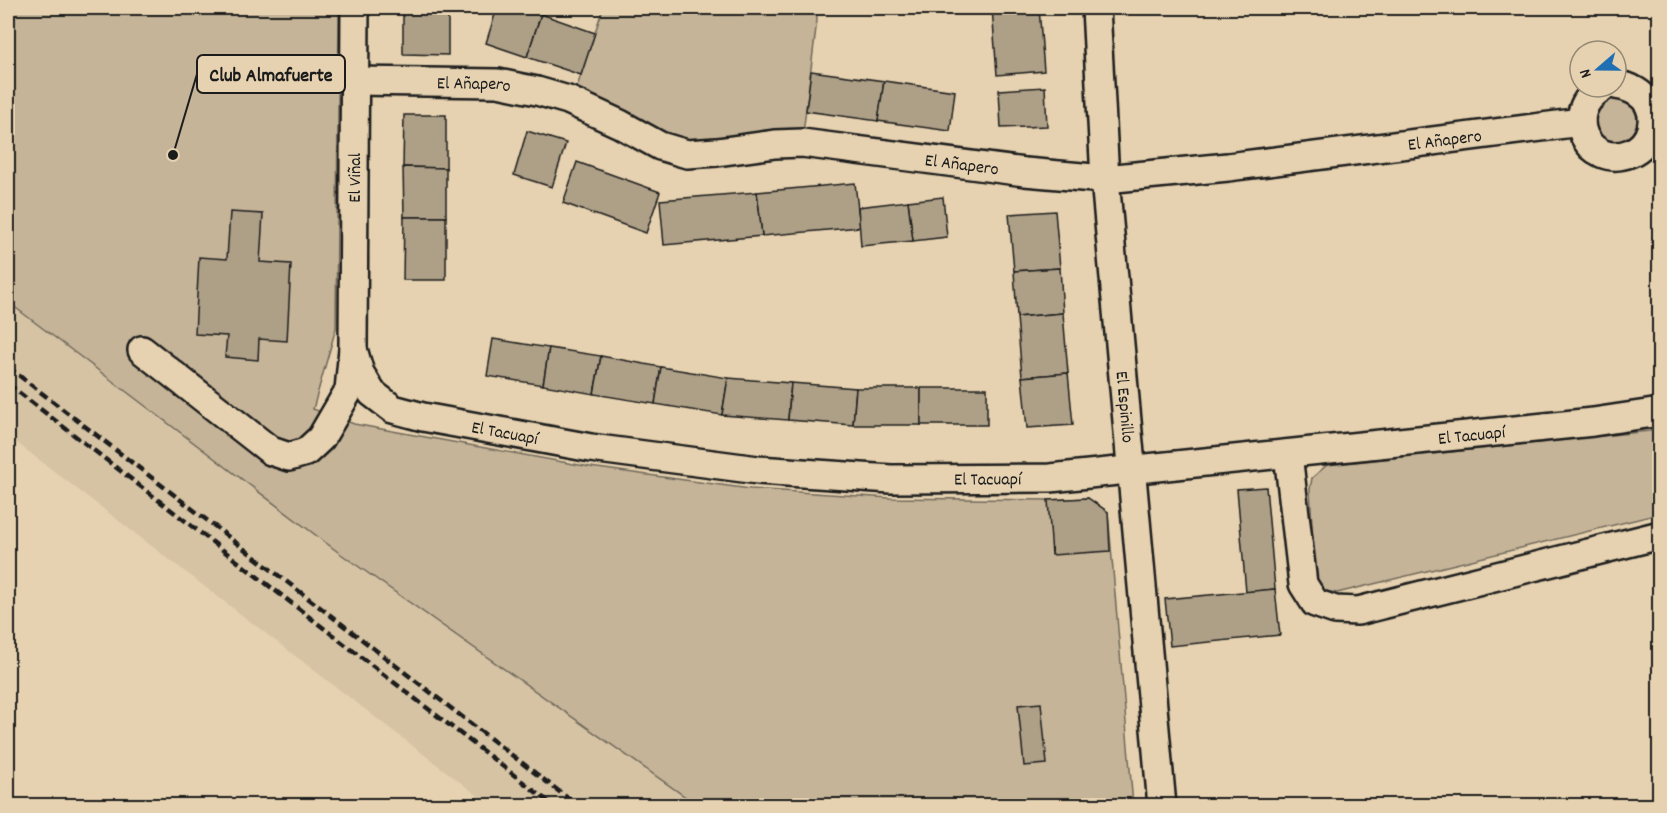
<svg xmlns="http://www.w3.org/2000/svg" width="1667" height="813" font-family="Dekko,sans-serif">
<rect width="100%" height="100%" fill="#e6d2b0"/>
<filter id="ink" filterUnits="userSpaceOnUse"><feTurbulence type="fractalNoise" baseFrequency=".0167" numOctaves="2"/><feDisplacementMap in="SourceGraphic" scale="12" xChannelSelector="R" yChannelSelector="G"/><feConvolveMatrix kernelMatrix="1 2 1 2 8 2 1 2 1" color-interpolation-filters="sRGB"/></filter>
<g filter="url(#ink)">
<polygon fill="#d5c3a4" points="8,302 338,552 697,805 490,805 8,436"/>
<g fill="#c5b498" stroke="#70685a" stroke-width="1.5">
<polygon points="8,8 339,8 336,328 313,409 354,424 590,467 750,489 890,498 1048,500 1088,498 1108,512 1133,805 697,805 338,552 8,302"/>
<polygon points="603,8 816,8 817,20 803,133 686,144 575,93"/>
<polygon points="1608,93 1639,104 1638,139 1602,145 1589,111"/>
<polygon points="1659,430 1659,514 1337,593 1326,591 1315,581 1310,489 1312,478 1327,465"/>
</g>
<g fill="#aea087" stroke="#1c1c1c" stroke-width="1.5">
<polygon points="403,8 448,8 448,55 403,54"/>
<polygon points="497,8 522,8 541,14 527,57 486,43"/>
<polygon points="992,8 1039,8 1044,71 997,75"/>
<polygon points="541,14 595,33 581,75 527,57"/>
<polygon points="811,71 884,81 878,121 806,111"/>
<polygon points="884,81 955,91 950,131 878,121"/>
<polygon points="1045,87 1047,126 1001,128 999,90"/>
<polygon points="404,115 446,115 446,168 403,167"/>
<polygon points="527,131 566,143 552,187 514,175"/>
<polygon points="577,162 660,192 646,233 563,203"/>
<polygon points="403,167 446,168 446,217 404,217"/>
<polygon points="855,183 860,227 762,236 757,192"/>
<polygon points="757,192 762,236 664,245 660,200"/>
<polygon points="943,197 947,237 913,241 908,201"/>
<polygon points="908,201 913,241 861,246 858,207"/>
<polygon points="1055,211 1060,268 1014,271 1009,214"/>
<polygon points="230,212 263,214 260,262 291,264 287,341 259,339 258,360 225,357 227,336 195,334 199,257 227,259"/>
<polygon points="404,217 446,217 446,280 403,280"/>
<polygon points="1060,268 1063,313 1017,317 1014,271"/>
<polygon points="1063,313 1068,373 1022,377 1017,317"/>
<polygon points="493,339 549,348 543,385 487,376"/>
<polygon points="549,348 601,356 594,394 543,385"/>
<polygon points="601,356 661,367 655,404 594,394"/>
<polygon points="661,367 728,378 722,415 655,404"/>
<polygon points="1068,373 1073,425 1027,428 1022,377"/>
<polygon points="728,378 791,383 788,420 722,415"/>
<polygon points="791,383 856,388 853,425 788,420"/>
<polygon points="856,388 921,388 921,425 853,425"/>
<rect x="921" y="388" width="66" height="37"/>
<polygon points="1266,487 1275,589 1246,592 1237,489"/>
<polygon points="1088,498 1108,512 1110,551 1052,555 1048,500"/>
<polygon points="1275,589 1280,635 1170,646 1165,599"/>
<polygon points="1041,703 1047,764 1024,766 1018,705"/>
</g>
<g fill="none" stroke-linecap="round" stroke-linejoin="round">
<defs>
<g id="minor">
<path id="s1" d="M1096,8l9,171 57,627"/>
<path id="s2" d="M354,81l144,2 39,8 31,9 52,24 40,22 27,8 30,-2 58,-8 27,-1 223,29 80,7 123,-12 353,-45"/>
<path d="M1603,87c-44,25 -15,83 27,66 10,-4 18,-13 21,-24 6,-25 -11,-41 -35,-44"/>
<path id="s3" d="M353,349l7,24 12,20 21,16 30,8 168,31 167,22 133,9 159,-1 543,-56 67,-10"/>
<path id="s4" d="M142,350l129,101 18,6 17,-5 15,-14 28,-48 4,-41 2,-341"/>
<polyline points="1288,454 1303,584 1315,603 1335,610 1358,611 1660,535"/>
</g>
</defs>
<use href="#minor" stroke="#1c1c1c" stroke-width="32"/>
<use href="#minor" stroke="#e6d2b0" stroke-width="27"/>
<g stroke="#1c1c1c" stroke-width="4.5" stroke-dasharray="9 4.5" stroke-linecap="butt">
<polyline points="8,367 578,806"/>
<polyline points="8,384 554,806"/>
</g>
</g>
</g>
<g text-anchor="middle" stroke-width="4.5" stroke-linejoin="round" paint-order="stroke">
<g font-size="18" fill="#1c1c1c" stroke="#e6d2b0">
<text dy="6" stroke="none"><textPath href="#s2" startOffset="120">El Añapero</textPath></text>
<text dy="6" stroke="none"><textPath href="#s2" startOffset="1110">El Añapero</textPath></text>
<text dy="6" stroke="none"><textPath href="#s2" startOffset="624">El Añapero</textPath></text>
<text dy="6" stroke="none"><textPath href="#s4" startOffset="489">El Viñal</textPath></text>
<text dy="6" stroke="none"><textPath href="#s1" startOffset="400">El Espinillo</textPath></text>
<text dy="6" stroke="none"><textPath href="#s3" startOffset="189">El Tacuapí</textPath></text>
<text dy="6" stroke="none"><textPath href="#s3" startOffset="1161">El Tacuapí</textPath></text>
<text dy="6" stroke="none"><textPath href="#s3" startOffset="675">El Tacuapí</textPath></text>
</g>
</g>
<path fill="none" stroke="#1c1c1c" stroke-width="2" d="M173 155L197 74"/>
<circle fill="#1c1c1c" stroke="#e6d2b0" stroke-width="2" cx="173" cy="155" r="6"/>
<rect fill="#e6d2b0" stroke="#1c1c1c" stroke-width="2" x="197" y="55" width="148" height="38" rx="6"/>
<g font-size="20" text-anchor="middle" font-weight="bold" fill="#1c1c1c">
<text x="271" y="81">Club Almafuerte</text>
</g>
<rect width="1667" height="813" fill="none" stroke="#e6d2b0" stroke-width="30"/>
<rect x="15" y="15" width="1637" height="783" fill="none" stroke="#1c1c1c" stroke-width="2" filter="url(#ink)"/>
<g transform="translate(1598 69) rotate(250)"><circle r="28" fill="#e6d2b0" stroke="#958975" stroke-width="1.5"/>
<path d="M0-4.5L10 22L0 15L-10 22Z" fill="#1f6fb2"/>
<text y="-9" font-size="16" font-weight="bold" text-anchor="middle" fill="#1c1c1c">N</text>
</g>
</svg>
